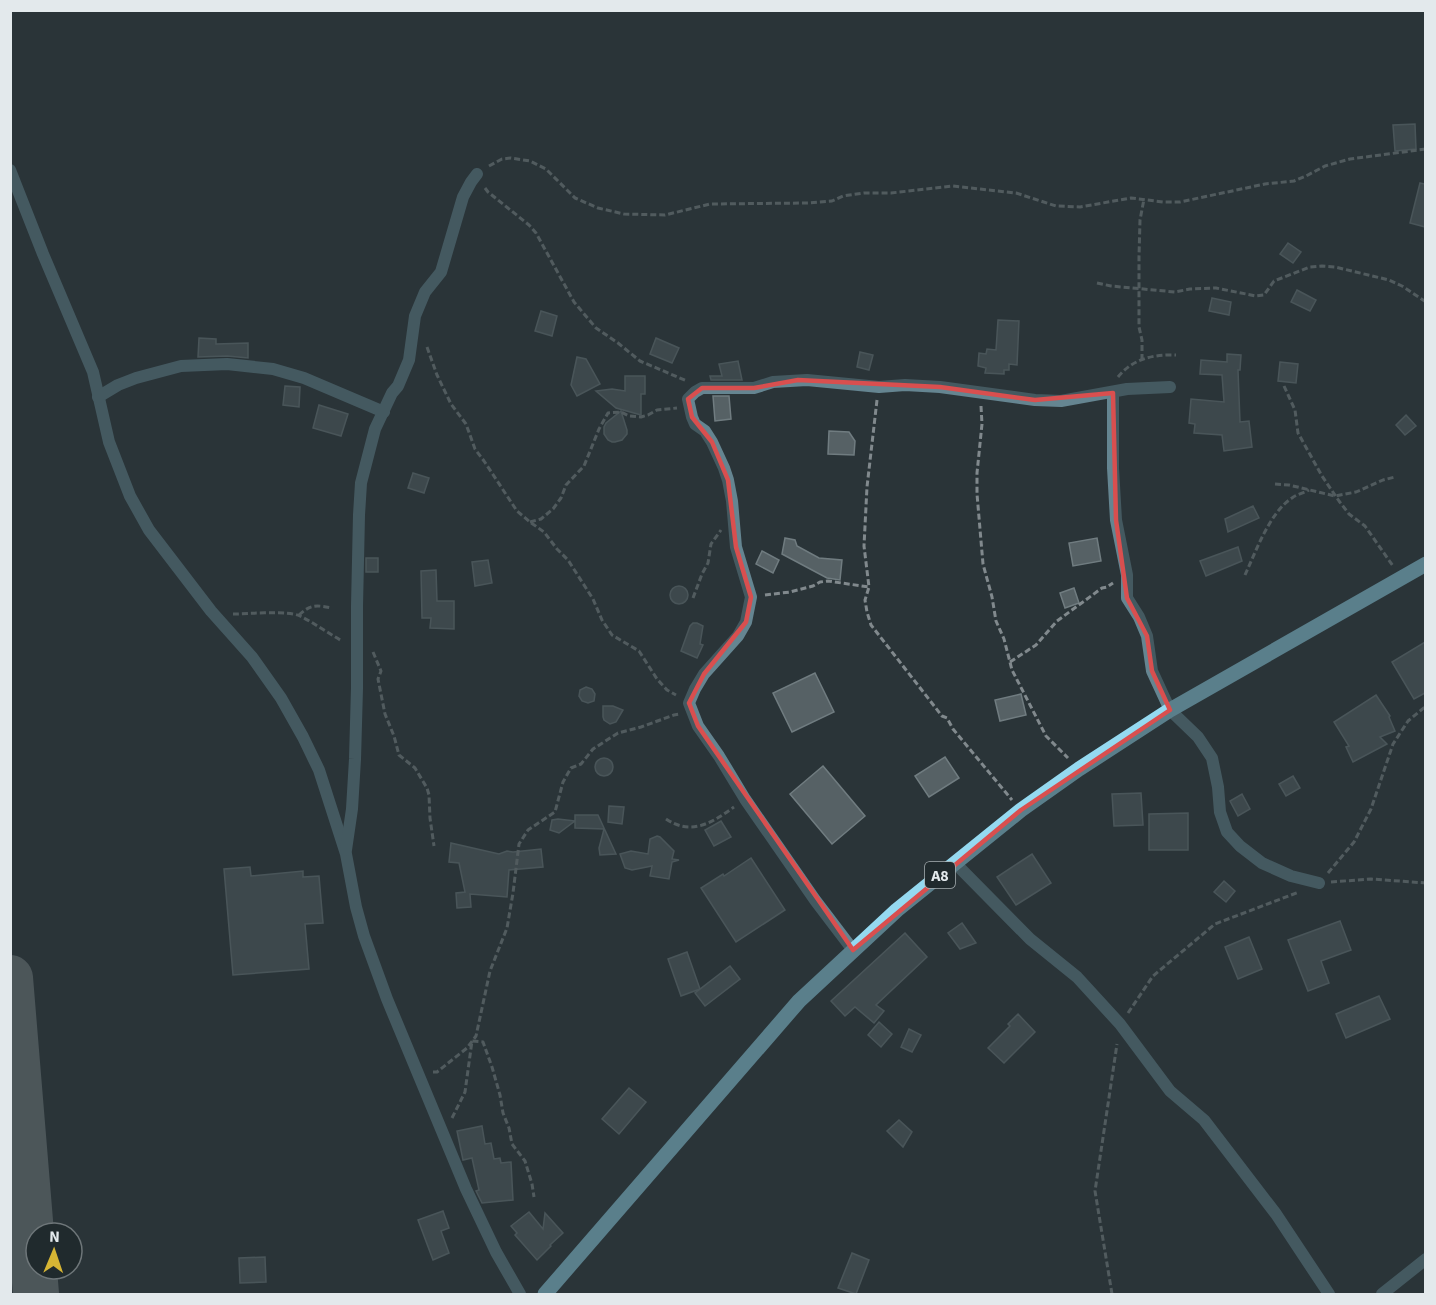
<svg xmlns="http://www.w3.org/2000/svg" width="1436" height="1305" font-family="'Source Sans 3',sans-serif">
<rect width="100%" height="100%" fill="#2a3438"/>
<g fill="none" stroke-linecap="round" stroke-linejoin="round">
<polyline stroke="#767e82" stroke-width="46" points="10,978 36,1294"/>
</g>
<g fill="#566165" stroke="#707c80" stroke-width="1.5">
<polygon points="1415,124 1416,149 1395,151 1393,125"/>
<polygon points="1420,183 1425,184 1425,227 1410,223"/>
<polygon points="1288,243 1301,252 1293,263 1280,254"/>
<polygon points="1297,290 1316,300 1310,311 1291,302"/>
<polygon points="1212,298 1231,302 1229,315 1209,311"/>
<polygon points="541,311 557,316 552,336 535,331"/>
<polygon points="998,320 1019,321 1017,365 1009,364 1009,370 1004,370 1004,374 985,373 986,368 978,366 979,353 986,354 987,349 996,350"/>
<polygon points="199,338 216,339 216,344 248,343 248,358 227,356 198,357"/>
<polygon points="656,338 679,348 672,363 650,354"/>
<polygon points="860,352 873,355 869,370 857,367"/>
<polygon points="1227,354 1241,355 1240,370 1238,370 1240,422 1249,421 1252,447 1224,451 1222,435 1194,433 1195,424 1189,423 1191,399 1224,402 1222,375 1200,374 1201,360 1227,362"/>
<polygon points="577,357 586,359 600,384 577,396 571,385"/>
<polygon points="738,361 742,380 711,380 710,376 722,376 719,364"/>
<polygon points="1280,362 1298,364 1296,383 1278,381"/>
<polygon points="625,376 645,376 645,394 641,394 641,415 616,408 596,391 612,389 625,391"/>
<polygon points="285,386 300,387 299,407 283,405"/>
<polygon points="713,396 729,396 731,419 715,421"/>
<polygon points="319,405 348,414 341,436 313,428"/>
<polygon points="621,411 627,430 627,434 622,440 615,442 612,442 608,440 604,434 604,427 606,423"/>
<polygon points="1406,415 1416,426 1405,435 1396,425"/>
<polygon points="829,431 849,432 855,441 854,455 828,454"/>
<polygon points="413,473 429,478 424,493 408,488"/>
<polygon points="1253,506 1259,518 1228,532 1225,519"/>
<polygon points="785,538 795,540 797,546 819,558 842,560 840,580 827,578 782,554"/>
<polygon points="1097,538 1101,561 1073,566 1069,543"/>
<polygon points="1238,547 1242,561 1206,576 1200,561"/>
<polygon points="762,551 779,560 773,573 756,564"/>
<rect x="366" y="558" width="12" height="14"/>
<polygon points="488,560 492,583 475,586 472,562"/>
<polygon points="436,570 437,601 454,601 454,629 430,628 431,618 422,618 421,571"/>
<circle cx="679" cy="595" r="9"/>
<polygon points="1074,588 1079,603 1065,608 1060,593"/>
<polygon points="693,623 697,623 703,626 700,644 703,645 697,658 681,651 690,626"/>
<polygon points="1425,642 1425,693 1414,699 1392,662"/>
<polygon points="815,673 834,712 792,732 773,693"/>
<polygon points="586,687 592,689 595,694 594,701 588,703 582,701 579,696 580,690"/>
<polygon points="1021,694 1026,715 1000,721 995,700"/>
<polygon points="1376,695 1390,716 1389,717 1395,731 1380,737 1387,744 1353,762 1346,747 1349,746 1334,722"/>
<polygon points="603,706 613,706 623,710 616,722 610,724 604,720 603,717"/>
<polygon points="945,757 959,778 929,797 915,776"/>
<circle cx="604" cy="767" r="9"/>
<polygon points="823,766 865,816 832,844 790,794"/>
<polygon points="1293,776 1300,788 1286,796 1279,784"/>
<polygon points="1141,793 1143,825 1114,826 1112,794"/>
<polygon points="1242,794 1250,809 1238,816 1230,801"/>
<polygon points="609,806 624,807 622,824 608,822"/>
<polygon points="1188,813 1188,850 1149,850 1149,814"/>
<polygon points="575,815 598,815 616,854 600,855 599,848 604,829 575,828 575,821 559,833 550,830 552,820 558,819 575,821"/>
<polygon points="721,821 731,837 714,846 705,830"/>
<polygon points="657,836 660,837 674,851 672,859 679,860 672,862 669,879 650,876 652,866 632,870 625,868 620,854 631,851 648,854 650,839"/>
<polygon points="451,843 499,854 507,851 513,852 541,849 543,867 509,870 507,897 470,894 471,907 457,908 456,893 465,892 459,863 449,862"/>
<polygon points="1032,854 1051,883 1016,905 997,877"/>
<polygon points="751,858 785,910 736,942 701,888 723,874 724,876"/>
<polygon points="250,867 251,876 303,871 303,877 319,876 323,923 305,924 309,969 233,975 224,869"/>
<polygon points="1224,881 1235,891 1226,902 1214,892"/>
<polygon points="1340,921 1351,950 1321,961 1329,983 1308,991 1288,940"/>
<polygon points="962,923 976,943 960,949 948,933"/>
<polygon points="905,933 927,957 876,1005 884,1011 874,1023 855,1007 845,1016 831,1001"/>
<polygon points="1249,937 1262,969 1238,979 1225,947"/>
<polygon points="687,952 700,989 681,996 668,959"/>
<polygon points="730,966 740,979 705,1006 695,993"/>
<polygon points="1379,996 1390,1019 1346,1038 1336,1014"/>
<polygon points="1018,1014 1035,1032 1004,1063 988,1048 1010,1026 1008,1024"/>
<polygon points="879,1022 892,1034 881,1047 868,1035"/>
<polygon points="909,1029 921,1035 912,1052 901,1047"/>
<polygon points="629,1088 646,1102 619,1134 602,1119"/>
<polygon points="899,1120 912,1132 903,1147 887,1131"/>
<polygon points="482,1126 485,1144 491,1143 494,1159 500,1158 501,1163 511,1162 513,1200 482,1203 476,1191 479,1190 472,1158 463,1160 457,1131"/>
<polygon points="443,1211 449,1228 441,1231 449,1253 433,1260 418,1220"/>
<polygon points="529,1212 543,1229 545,1213 563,1233 550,1245 551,1246 537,1260 515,1235 517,1233 511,1226"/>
<polygon points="852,1253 869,1260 856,1294 838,1288"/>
<polygon points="265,1257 266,1282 240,1283 239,1258"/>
</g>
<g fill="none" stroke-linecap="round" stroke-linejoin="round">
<g stroke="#81898d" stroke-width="3" stroke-dasharray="6 3" stroke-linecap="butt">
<polyline points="370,10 370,11"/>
<polyline points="489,166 502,159 511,158 530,161 546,169 575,198 598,208 624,214 665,215 710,204 809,203 832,201 843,196 864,193 891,193 953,186 1016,193 1056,206 1080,207 1131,198 1163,202 1180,202 1265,184 1294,181 1306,176 1325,166 1350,159 1426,149"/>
<polyline points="485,188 488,192 529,225 536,233 574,302 596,328 618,343 640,361 687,381"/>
<polyline points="1097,283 1111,286 1175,292 1190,289 1216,288 1256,296 1264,295 1274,281 1310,267 1322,266 1335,267 1389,280 1402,286 1426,302"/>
<polyline points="427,347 437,375 451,404 466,424 475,449 484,461 517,511 530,522 544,532 557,549 568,560 593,599 602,620 612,635 639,651 657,679 667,690 676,695"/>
<polyline points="1142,360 1142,340 1139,327 1139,257 1140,220 1144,199"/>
<path d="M1118,377c14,-18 36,-23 58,-22"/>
<polyline points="1284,386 1295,410 1298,433 1322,476 1339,501 1349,514 1365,526 1393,566"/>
<polyline points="877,400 867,487 864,546 869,587 865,600 867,612 871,625 942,716 947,718 953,729 1012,800"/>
<polyline points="981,406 982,424 977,473 977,494 983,564 992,597 996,621 1004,639 1012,670 1046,736 1068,758"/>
<polyline points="1275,484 1289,485 1335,496 1356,492 1383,480 1395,477"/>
<polyline points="530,522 541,519 553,509 561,498 566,485 584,466 599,429 608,413 621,412 629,416 641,417 648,415 657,410 677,408"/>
<path d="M1245,575c11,-24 25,-63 47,-77 5,-4 12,-5 17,-8"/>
<polyline points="765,595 790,592 813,586 820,582 828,581 869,587"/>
<polyline points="693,598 702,574 708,563 711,544 721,530"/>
<path d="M233,614c16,0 55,-4 67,2 14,7 28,17 42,25"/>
<path d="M299,615c12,-11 17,-10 33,-7"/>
<polyline points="373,652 381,671 378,679 385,714 394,736 399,755 415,768 427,788 429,795 430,818 434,846"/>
<polyline points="1010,662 1036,645 1057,621 1102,588 1107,587 1113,583"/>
<path d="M666,819c25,17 46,4 68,-12"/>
<polyline points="1328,873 1354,842 1371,809 1393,744 1408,721 1426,706"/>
<polyline points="1331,882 1371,879 1426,883"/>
<polyline points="1128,1013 1153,976 1215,924 1299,892"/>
<polyline points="433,1072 437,1072 467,1048 476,1036 490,971 507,928 513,893 519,844 528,830 555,812 563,782 571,768 581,764 593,749 618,733 641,727 674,715 680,714"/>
<polyline points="452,1118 465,1092 472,1041 483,1042 492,1067 500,1095 503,1113 509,1128 512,1144 525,1161 532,1184 534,1197"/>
<polyline points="1112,1294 1095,1191 1117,1044"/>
</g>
<g stroke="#658591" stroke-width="12">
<polyline points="10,170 43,254 93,372 109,442 130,496 149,530 211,611 252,657 281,698 303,737 319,770 346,854 356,907 364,936 387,999 466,1189 496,1252 520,1294"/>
<polyline points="1113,393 1113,468 1116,520 1127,575 1127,598 1139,617 1147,636 1152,671 1170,710 1198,737 1212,758 1218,787 1220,812 1227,832 1240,846 1262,863 1291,876 1319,883"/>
<polyline points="98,397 118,385 136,378 181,366 227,364 273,369 304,378 384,412"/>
<polyline points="346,850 352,809 355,759 357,688 357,606 359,515 361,483 375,429 392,393 398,386 409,360 415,316 425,292 441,272 463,197 471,182 477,174"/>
<polyline points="955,863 1030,939 1077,977 1120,1024 1170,1091 1204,1120 1276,1214 1329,1294"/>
<polyline points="853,950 815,900 745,799 719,756 698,726 689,703 695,689 704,674 738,636 746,622 751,597 736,547 732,501 728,480 724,468 712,442 705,431 695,424 692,417 688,399 695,392 702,388 754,388 773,382 807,380 879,387 905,385 940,387 1035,400 1061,401 1127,389 1170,387"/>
<polyline points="1382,1294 1426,1259"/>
</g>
<polyline stroke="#95d9f0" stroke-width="15" points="545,1294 799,1001 897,910 1021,810 1079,769 1170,710 1426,564"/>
</g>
<path d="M0 0H1436V1305H0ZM798,380l142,7 95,13 78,-7 3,127 11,78 20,38 5,35 18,39 -149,100 -168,140 -155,-224 -9,-23 15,-29 42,-52 5,-25 -15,-50 -8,-67 -16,-38 -20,-25 -4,-18 14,-11h52z" fill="#2a3438" fill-opacity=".55" fill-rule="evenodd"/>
<path fill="none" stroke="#d94f4f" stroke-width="4.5" stroke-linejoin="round" d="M798,380l142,7 95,13 78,-7 3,127 11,78 20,38 5,35 18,39 -149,100 -168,140 -155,-224 -9,-23 15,-29 42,-52 5,-25 -15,-50 -8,-67 -16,-38 -20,-25 -4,-18 14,-11h52z"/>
<g text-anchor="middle" stroke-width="5" stroke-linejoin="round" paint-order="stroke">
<rect fill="#202a2d" stroke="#a8b0b3" stroke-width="1.5" x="925" y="862" width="30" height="26" rx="4.5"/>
<g font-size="16" font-weight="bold" fill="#e3e9ec">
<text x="940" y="881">A8</text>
</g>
</g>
<rect width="1436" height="1305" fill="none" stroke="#e3e9ec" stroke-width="24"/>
<g transform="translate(54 1251) rotate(2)"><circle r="28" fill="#202a2d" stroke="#6e7679" stroke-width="1.5"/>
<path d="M0-4.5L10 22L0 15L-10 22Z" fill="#d6b534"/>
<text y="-9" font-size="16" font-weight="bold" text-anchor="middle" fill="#e3e9ec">N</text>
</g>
</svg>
